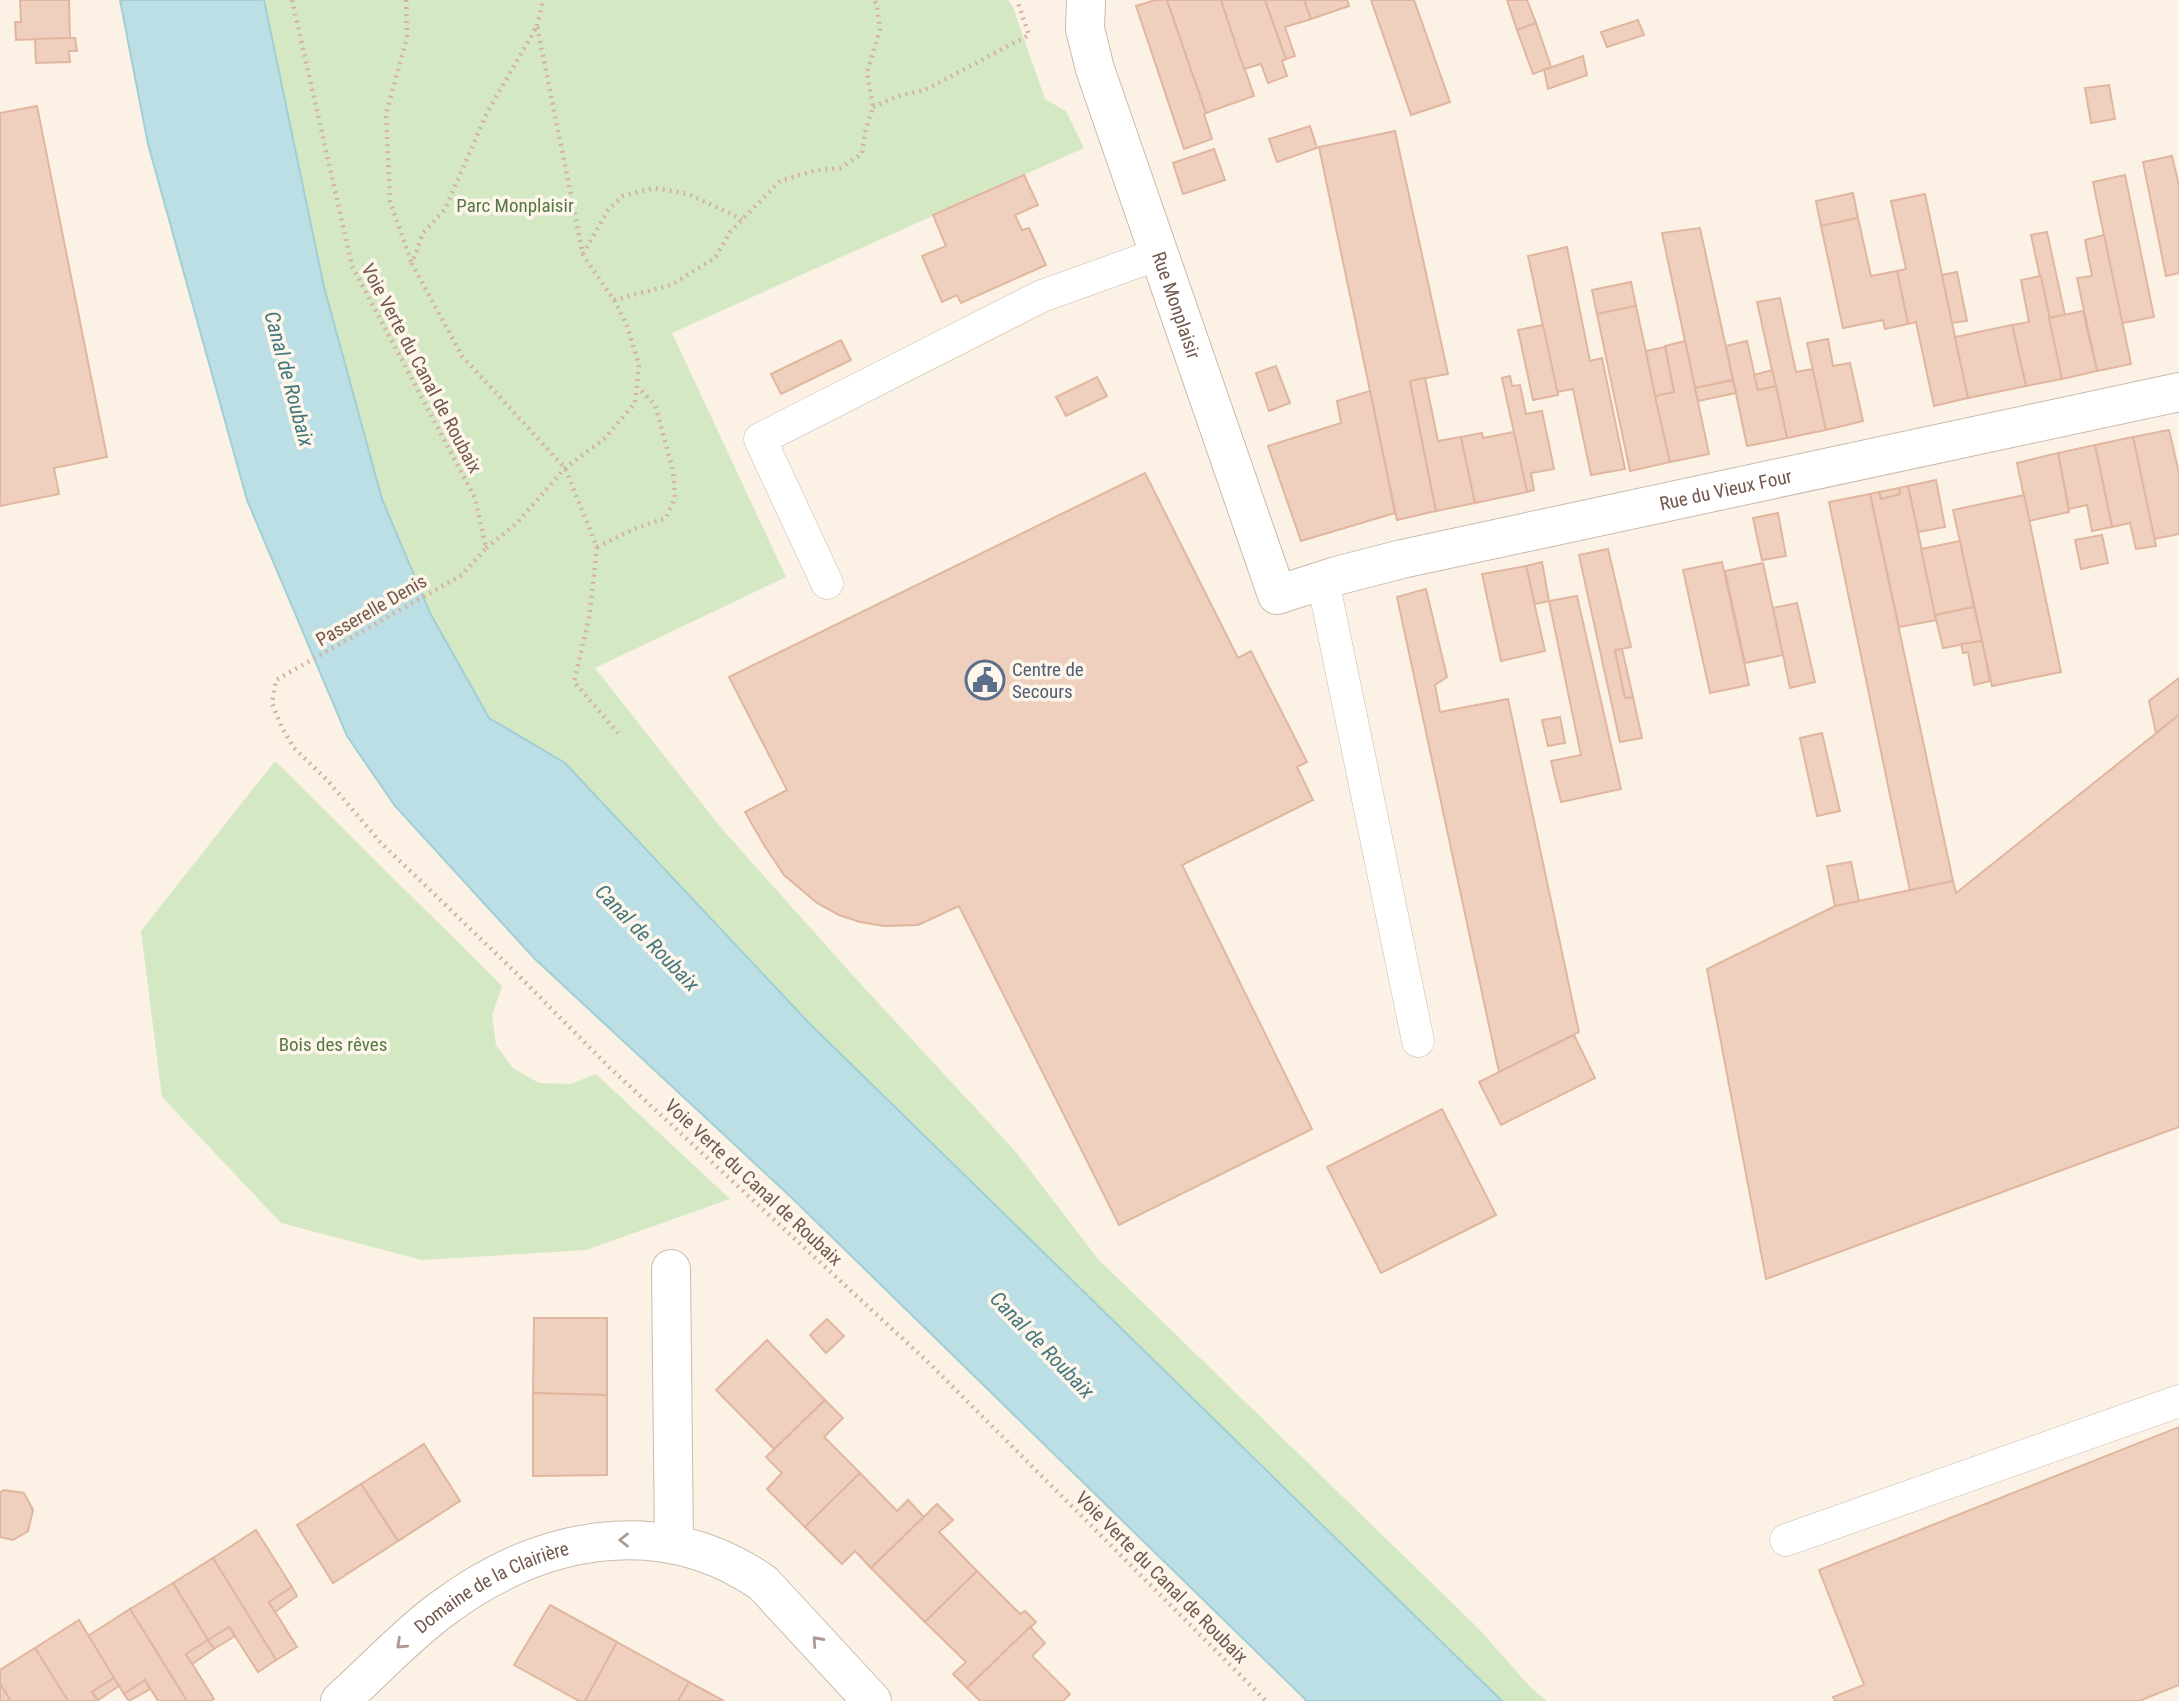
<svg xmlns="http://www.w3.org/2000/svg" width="2179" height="1701" font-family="'Roboto Condensed',sans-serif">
<rect width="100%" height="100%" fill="#fbf2e5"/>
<g fill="#d4e8c4">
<polygon points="264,0 1008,0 1013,7 1045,99 1066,111 1084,148 672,333 786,577 595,668 722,829 857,980 1016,1152 1098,1259 1479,1629 1531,1688 1547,1701 1502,1701 808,1022 565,763 489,718 430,613 382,499 324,287"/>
<polygon points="275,761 502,986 492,1015 496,1045 513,1068 539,1083 571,1084 596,1074 730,1199 586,1250 422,1260 281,1223 162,1097 141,931"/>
</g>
<polygon fill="#bbdfe4" stroke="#a1cfd5" stroke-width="2" points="120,0 264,0 324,287 382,499 430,613 489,718 565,763 808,1022 1502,1701 1307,1701 792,1198 535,959 395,806 347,736 247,500 148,144"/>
<g fill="#efd0be" stroke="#e1b69f" stroke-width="2">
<polygon points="20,0 69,0 70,38 16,40 15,22 21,22"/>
<polygon points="1155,0 1167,0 1206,113 1204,114 1212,139 1184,149 1136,6"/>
<polygon points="1167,0 1221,0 1254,96 1206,113"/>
<polygon points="1221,0 1265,0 1286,59 1282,61 1287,76 1268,83 1261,64 1244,69"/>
<polygon points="1265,0 1304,0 1311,19 1285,27 1295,56 1286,59"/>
<polygon points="1304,0 1347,0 1349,6 1311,19"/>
<polygon points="1371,0 1414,0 1450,102 1411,115"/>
<polygon points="1507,0 1527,0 1536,23 1517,30"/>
<polygon points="1638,20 1644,35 1607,47 1601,32"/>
<polygon points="1536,23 1551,67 1533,74 1517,30"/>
<polygon points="70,38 75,38 77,51 69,51 70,62 36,63 35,39"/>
<polygon points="1583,56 1587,75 1548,89 1544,70"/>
<polygon points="2109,85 2115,119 2091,123 2085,88"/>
<polygon points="37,106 107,457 54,468 59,494 0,506 0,113"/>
<polygon points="1310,126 1317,148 1277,162 1269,139"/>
<polygon points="1395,131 1448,374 1410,381 1436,511 1397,520 1319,147"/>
<polygon points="1214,149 1225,180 1183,194 1173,163"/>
<polygon points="2172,156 2179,186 2179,273 2166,276 2143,162"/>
<polygon points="1024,175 1038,205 1015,215 1022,230 1029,228 1046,265 961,303 957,295 942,302 922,256 946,246 933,215"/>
<polygon points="2125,175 2154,317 2122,323 2093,182"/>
<polygon points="1853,193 1858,218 1821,226 1816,201"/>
<polygon points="1925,194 1968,398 1934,406 1916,322 1908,324 1897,271 1906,269 1891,201"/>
<polygon points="1858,218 1871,276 1897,271 1908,324 1885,329 1883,320 1843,328 1821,226"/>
<polygon points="1700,228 1733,380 1695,388 1662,233"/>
<polygon points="2047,232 2065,315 2049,318 2031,235"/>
<polygon points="2104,235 2131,364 2097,371 2077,278 2092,276 2085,240"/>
<polygon points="1567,247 1590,361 1602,358 1625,469 1591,475 1573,389 1557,392 1528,256"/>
<polygon points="1957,272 1967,321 1952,323 1942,275"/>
<polygon points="2041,276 2062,379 2026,386 2012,325 2029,322 2021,280"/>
<polygon points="1631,282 1636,306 1597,314 1592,290"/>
<polygon points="1780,298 1796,372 1813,369 1826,430 1787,438 1757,302"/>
<polygon points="1636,306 1670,462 1630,471 1597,314"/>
<polygon points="2083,311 2097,371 2062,379 2049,318"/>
<polygon points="1543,325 1558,395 1533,400 1518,330"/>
<polygon points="2012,325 2026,386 1968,398 1955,337"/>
<polygon points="1828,339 1833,366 1850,363 1863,421 1826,430 1807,343"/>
<polygon points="841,340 851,360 781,394 771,374"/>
<polygon points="1685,341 1709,454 1670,462 1655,396 1674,392 1665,346"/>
<polygon points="1747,341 1758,390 1776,386 1787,438 1747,446 1726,346"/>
<polygon points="1665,347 1674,392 1655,396 1646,351"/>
<polygon points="1276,366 1290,403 1269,411 1256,373"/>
<polygon points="1772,370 1776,386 1758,390 1754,375"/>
<polygon points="1510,376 1512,386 1520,385 1526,414 1542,411 1554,469 1531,473 1534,490 1527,492 1502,378"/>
<polygon points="1097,377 1107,396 1066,416 1056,397"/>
<polygon points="1425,378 1438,441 1461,437 1475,503 1436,511 1410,381"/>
<polygon points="1733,380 1736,393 1698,401 1695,388"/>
<polygon points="1370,391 1395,513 1301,541 1268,446 1341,423 1337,401"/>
<polygon points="2169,430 2179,473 2179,534 2154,539 2133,437"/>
<polygon points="1514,432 1527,492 1475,503 1461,437 1482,433 1483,438"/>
<polygon points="2133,437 2156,546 2136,549 2130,523 2112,527 2095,445"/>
<polygon points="2095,445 2112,527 2092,531 2087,505 2069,509 2058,453"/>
<polygon points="2058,453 2069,512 2029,521 2017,463"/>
<polygon points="1145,473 1238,658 1251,651 1307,762 1297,767 1313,800 1182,865 1312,1129 1119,1225 959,906 918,925 884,926 860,922 839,915 817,903 784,875 764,845 745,812 787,790 729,677"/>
<polygon points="1936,480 1945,527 1918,532 1908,486"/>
<polygon points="1908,486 1937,620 1899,627 1870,494 1879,492 1881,499 1900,494 1899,488"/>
<polygon points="1899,488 1900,494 1881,499 1879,492"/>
<polygon points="1870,494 1953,881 1910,891 1829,502"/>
<polygon points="2024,495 2061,672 1992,686 1953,510"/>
<polygon points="1778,513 1786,556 1762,560 1753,518"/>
<polygon points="2102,535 2108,563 2081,569 2075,540"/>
<polygon points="1960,541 1974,607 1935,615 1921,549"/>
<polygon points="1608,549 1631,647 1615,650 1625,698 1633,697 1642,738 1620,742 1579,555"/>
<polygon points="1542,562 1549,601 1535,604 1526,566"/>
<polygon points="1722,562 1749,685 1710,693 1683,570"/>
<polygon points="1763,563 1783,655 1745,663 1725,571"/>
<polygon points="1526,566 1545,651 1501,661 1482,574"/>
<polygon points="1426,589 1447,677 1435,685 1440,712 1508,699 1579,1032 1499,1072 1397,597"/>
<polygon points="1577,596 1621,789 1561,802 1551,761 1581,755 1549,601"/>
<polygon points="1797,603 1815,682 1790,688 1773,608"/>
<polygon points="1974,607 1982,641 1943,648 1935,615"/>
<polygon points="1982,641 1990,681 1974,685 1968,652 1963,653 1961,644"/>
<polygon points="1622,649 1633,697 1625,698 1615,650"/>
<polygon points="2179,678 2179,715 2156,733 2149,701"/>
<polygon points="2179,715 2179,1127 1766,1279 1707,969 1835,906 1953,881 1956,893"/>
<polygon points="1560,717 1565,743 1548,746 1542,720"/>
<polygon points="1822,733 1840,811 1817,816 1800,738"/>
<polygon points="1851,862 1859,901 1835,906 1827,866"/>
<polygon points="1574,1035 1595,1078 1501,1125 1479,1082"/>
<polygon points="1442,1109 1496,1215 1381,1273 1327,1167"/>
<polygon points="534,1318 607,1318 607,1395 533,1393"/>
<polygon points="827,1319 844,1336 826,1353 810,1335"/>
<polygon points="767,1340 825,1400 775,1450 716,1390"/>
<polygon points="533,1393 607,1395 607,1475 533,1476"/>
<polygon points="825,1400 843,1418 824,1437 860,1473 805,1527 767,1489 782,1473 766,1457"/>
<polygon points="2179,1427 2179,1685 2139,1701 1835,1701 1833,1697 1864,1685 1819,1570"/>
<polygon points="424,1444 460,1501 398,1541 361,1484"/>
<polygon points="860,1473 897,1511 908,1500 924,1517 871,1568 855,1551 842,1564 805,1527"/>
<polygon points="361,1484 398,1541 333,1583 297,1525"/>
<polygon points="4,1490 24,1493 33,1510 28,1531 13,1540 0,1537 0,1492"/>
<polygon points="937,1504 953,1520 939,1532 977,1571 925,1622 871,1568"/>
<polygon points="256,1530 292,1587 269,1602 297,1647 276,1660 213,1558"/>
<polygon points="213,1558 276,1660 258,1672 229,1627 208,1640 173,1583"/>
<polygon points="977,1571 1020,1614 1025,1611 1036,1622 967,1688 953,1674 966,1662 925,1622"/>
<polygon points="173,1583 208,1640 186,1654 214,1699 211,1701 187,1701 130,1609"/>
<polygon points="292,1587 297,1596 275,1612 269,1602"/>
<polygon points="550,1605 617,1642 585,1701 579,1701 514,1665"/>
<polygon points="130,1609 187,1701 158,1701 145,1680 124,1694 114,1678 88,1636"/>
<polygon points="79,1620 114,1678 92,1692 98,1701 68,1701 35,1648"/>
<polygon points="229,1627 235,1636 214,1649 208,1640"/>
<polygon points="1030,1627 1045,1643 1032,1656 1070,1694 1063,1701 980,1701 967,1688"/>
<polygon points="208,1640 214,1649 192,1664 186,1654"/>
<polygon points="617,1642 689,1682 678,1701 585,1701"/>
<polygon points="35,1648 68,1701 11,1701 0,1684 0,1670"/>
<polygon points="114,1678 119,1686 98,1700 92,1692"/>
<polygon points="145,1680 150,1689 129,1701 124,1694"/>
<polygon points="689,1682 724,1701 678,1701"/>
<polygon points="0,1684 11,1701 0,1701"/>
</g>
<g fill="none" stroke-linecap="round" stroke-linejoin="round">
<defs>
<g id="lane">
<polyline points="1323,581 1418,1041"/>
<polyline points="827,583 760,439 1042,296 1159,254"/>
<polyline points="1786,1540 2179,1401"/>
</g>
<g id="street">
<path id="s1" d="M1086,0l-1,29 10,40 182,526 59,-19 66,-17 777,-167"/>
<polyline points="671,1269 674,1544"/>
<path id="s2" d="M340,1701c34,-30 65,-65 102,-92 96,-72 217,-98 321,-26l109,118"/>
</g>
</defs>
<use href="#lane" stroke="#ccb9ac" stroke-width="33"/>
<use href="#street" stroke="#ccb9ac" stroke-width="40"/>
<g stroke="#d4b3a1" stroke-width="4.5" stroke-dasharray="2 5" stroke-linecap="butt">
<polyline points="292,0 352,266 475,498 486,548 462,575 276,680 272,703 282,728 294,748 328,781 381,843 512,969 609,1067 930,1364 1266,1701"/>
<polyline points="406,0 407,38 386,114 390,201 412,264"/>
<polyline points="537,26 543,0"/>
<polyline points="873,107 898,96 925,90 1029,35 1017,0"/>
<polyline points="583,254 608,210 623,196 654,188 688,194 742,219"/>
<polyline points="614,300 671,285 715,258 730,232 780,181 817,170 840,168 862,154 865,132 873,107 867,73 880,29 877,6 874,0"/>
<polyline points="597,547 634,529 666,518 675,498 673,470 655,405 638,387"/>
<polyline points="486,548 517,523 565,468 604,439 635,403 637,386 639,365 626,323 614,300 583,255 537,26 487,113 445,209 423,233 412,264 462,356 565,468 597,547 589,618 574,682 618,733"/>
</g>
<use href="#lane" stroke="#fff" stroke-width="32"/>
<use href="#street" stroke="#fff" stroke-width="38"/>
</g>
<defs><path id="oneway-chevron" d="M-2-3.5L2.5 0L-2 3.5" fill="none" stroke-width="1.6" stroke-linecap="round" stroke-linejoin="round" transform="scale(1.75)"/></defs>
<g stroke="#ab9b94">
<use href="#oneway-chevron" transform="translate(624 1540) rotate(-180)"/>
<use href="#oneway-chevron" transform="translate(817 1641) rotate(-132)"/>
<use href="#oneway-chevron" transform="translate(401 1644) rotate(137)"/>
</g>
<defs>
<symbol id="civic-ring" viewBox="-11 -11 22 22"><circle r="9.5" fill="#fef6eb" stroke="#5c6f8a" stroke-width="1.5"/><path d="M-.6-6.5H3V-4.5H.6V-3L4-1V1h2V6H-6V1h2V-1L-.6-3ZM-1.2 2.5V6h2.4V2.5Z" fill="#5c6f8a"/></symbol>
</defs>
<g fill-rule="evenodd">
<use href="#civic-ring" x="963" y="658" width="44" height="44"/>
</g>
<g text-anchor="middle" stroke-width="7" stroke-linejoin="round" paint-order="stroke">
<g font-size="19" fill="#557844" stroke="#fef6eb">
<text x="515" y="212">Parc Monplaisir</text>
<text x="333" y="1051">Bois des rêves</text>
</g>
<g font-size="19" fill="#73584c" stroke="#fef6eb">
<text dy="7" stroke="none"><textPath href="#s1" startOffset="320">Rue Monplaisir</textPath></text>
<text transform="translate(422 368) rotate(62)" y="7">Voie Verte du Canal de Roubaix</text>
<text dy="7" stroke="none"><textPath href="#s1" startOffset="1088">Rue du Vieux Four</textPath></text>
<text transform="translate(371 610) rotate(-30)" y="7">Passerelle Denis</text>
<text transform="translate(754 1182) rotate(43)" y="7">Voie Verte du Canal de Roubaix</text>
<text transform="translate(1162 1577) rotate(45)" y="7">Voie Verte du Canal de Roubaix</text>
<text dy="7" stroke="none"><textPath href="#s2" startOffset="192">Domaine de la Clairière</textPath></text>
</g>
<g font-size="19" fill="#4e5e75" stroke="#fef6eb" text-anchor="start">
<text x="1012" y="676">Centre de<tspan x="1012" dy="22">Secours</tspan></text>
</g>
<g font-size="21" font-style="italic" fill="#43777f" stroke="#fef6eb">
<text transform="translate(289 379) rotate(75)" y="7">Canal de Roubaix</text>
<text transform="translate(647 938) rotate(46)" y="7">Canal de Roubaix</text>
<text transform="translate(1042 1345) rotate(46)" y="7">Canal de Roubaix</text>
</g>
</g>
</svg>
